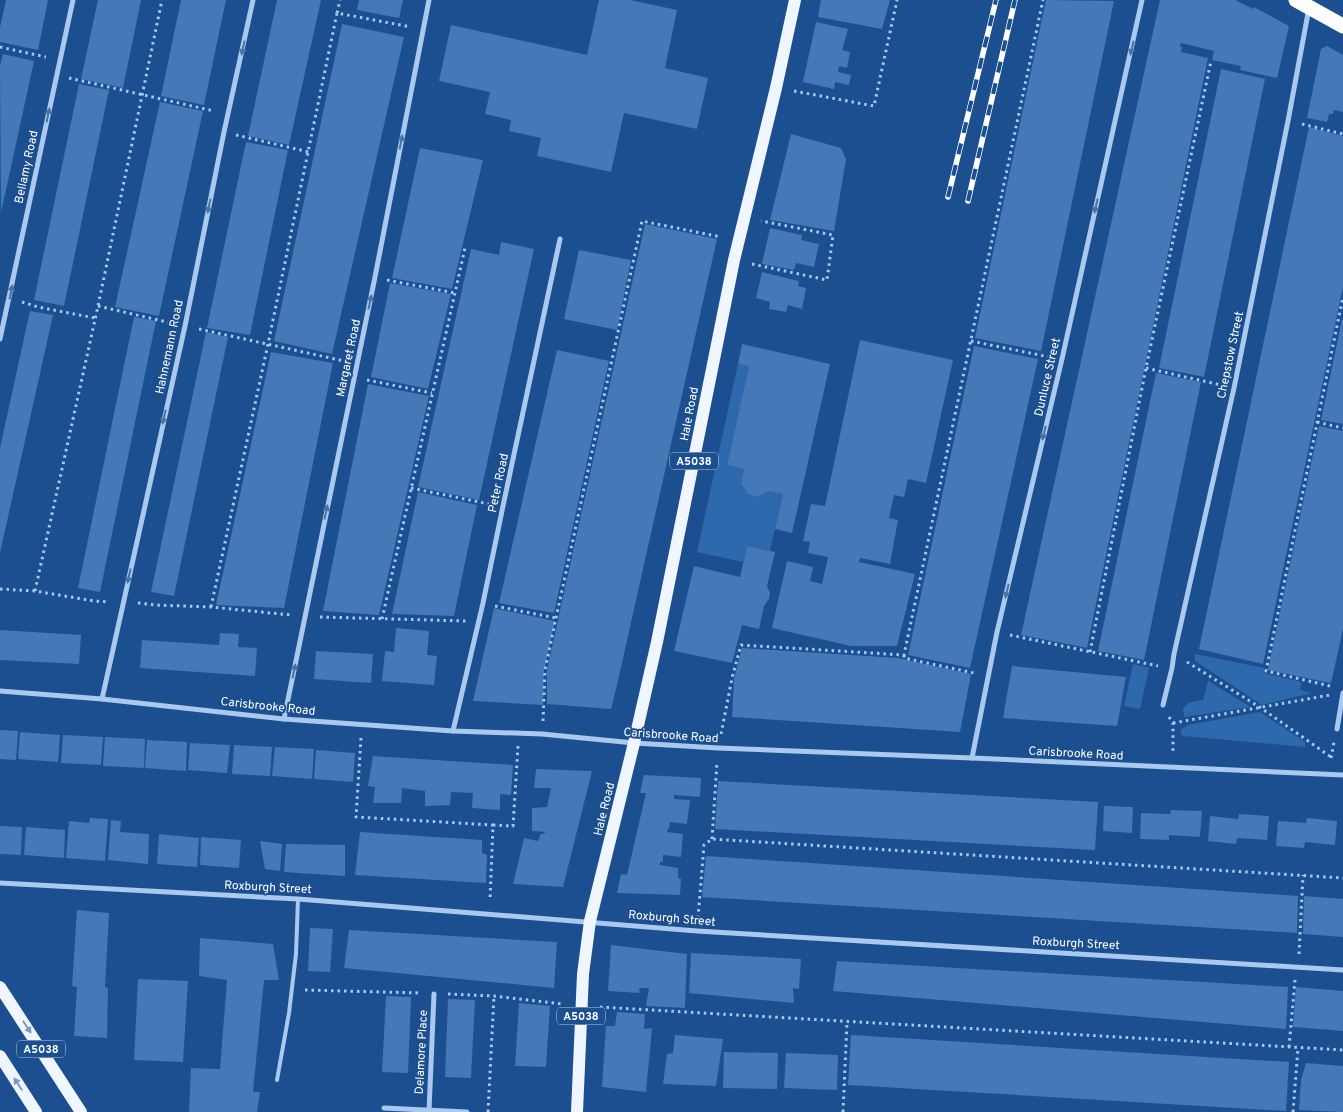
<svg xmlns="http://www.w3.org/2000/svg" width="1343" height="1112" font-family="Overpass,sans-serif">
<rect width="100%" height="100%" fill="#1b4f8f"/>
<g fill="#2e69ad">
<polygon points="738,364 749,366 727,465 744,469 741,484 748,494 758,497 769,491 783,494 770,551 747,546 743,562 697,552"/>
<polygon points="1195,654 1264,668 1264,673 1301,682 1300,690 1312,693 1262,705 1195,661"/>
<polygon points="1133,664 1149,668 1140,709 1124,706"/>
<path d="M1208,681l43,26 -67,10 -1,-8c5,-8 12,-8 20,-9z"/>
<polygon points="1260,712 1305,742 1305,747 1183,736 1181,734 1181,729 1188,725"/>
</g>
<g fill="#4478b7">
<polygon points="6,0 48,0 38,50 0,42 0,27"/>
<polygon points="98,0 141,0 123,88 81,79"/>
<polygon points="181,0 226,0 204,105 161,96"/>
<polygon points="277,0 321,0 289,145 248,136"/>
<polygon points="359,0 403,0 399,18 357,10"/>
<polygon points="599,0 630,0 677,10 665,68 708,78 697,129 624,113 611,172 537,156 541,138 509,131 511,120 485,114 490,92 439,81 451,25 587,55"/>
<polygon points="821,0 890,0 882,29 818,17"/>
<polygon points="1046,0 1114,1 1041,351 975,338"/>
<polygon points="1160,0 1235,0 1253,9 1254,7 1289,26 1277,78 1240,70 1241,66 1212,60 1214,51 1181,43 1180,47 1182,47 1181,52 1208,58 1087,648 1021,635"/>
<polygon points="816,22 848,29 842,50 850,52 847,68 839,66 838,72 851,75 849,85 835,82 834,89 803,82"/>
<polygon points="342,24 404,37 332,354 274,341"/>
<polygon points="1327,46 1343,55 1343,112 1334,110 1333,114 1329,114 1327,122 1307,118 1321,49"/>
<polygon points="3,54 34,61 1,213 0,66"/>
<polygon points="1221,69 1265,79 1204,377 1159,368"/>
<polygon points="79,84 109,90 64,306 34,300"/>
<polygon points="160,102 203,111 159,316 115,307"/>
<polygon points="1309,127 1343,136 1343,287 1263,664 1199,649"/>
<polygon points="791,134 841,148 846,159 834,231 770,220"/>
<polygon points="246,142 288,150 250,335 207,328"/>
<polygon points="420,148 483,160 452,289 392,278"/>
<polygon points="645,224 717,239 617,685 611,709 547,704 547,670"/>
<polygon points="770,228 802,235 801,240 819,244 814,267 796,263 794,270 762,264"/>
<polygon points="501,242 534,249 479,500 418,487 471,249 499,255"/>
<polygon points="579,250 631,260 617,330 564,319"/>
<polygon points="762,272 799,281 798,286 806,288 802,309 788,305 786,312 769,309 770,302 756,298"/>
<polygon points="390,283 451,294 428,389 371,377"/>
<polygon points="30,311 53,315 0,553 0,448"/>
<polygon points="134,317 156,321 100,592 78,588"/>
<polygon points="1342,319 1343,320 1343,424 1321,420"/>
<polygon points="206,332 228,337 174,596 151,592"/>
<polygon points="860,340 953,360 926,483 908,479 904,497 894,495 889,518 898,520 890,564 860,558 859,562 915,574 897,646 851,646 772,628 787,561 813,567 810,581 822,584 828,557 808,553 810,542 803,541 811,504 825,506"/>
<polygon points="742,344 830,364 792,533 775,529 783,494 769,491 758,497 748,494 741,484 744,469 727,465 749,366 738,364"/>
<polygon points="974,346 1038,359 970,668 908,655"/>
<polygon points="557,350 609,361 554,613 499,603"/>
<polygon points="271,352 333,363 284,608 216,605"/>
<polygon points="1156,373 1201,382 1144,660 1098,651"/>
<polygon points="368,384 429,396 379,615 323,611"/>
<polygon points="1319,426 1343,431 1343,629 1331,683 1268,670"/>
<polygon points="418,492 477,505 454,616 392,614"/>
<polygon points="747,546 775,552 767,586 770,593 769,599 764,606 759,629 742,625 732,663 674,651 694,566 740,577"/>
<polygon points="494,608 555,621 544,671 543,705 473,701"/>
<polygon points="396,628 429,631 427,655 437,656 434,685 382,681 385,651 394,652"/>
<polygon points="0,630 81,635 79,664 0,660"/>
<polygon points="220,633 239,634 238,647 257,648 255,676 140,668 142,640 219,645"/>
<polygon points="742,648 898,658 971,674 960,732 732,717 734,679"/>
<polygon points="316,651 373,654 371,683 314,679"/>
<polygon points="1012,666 1126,677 1117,726 1003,718"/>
<polygon points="0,730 18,731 16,760 0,759"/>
<polygon points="20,732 60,735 58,762 18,759"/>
<polygon points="63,735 103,737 101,765 61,763"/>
<polygon points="105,737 145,739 144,768 103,766"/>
<polygon points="147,740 187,742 186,771 145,768"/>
<polygon points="190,743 230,745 227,773 188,770"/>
<polygon points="234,745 272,747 270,776 232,774"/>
<polygon points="275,747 314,749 312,779 272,776"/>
<polygon points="316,750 355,753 353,782 314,779"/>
<polygon points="373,756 513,765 511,795 500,794 500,810 472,808 473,793 451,792 450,805 425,806 425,791 402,788 401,803 373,803 375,787 368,786"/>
<polygon points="536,769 592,771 563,887 513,884 524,838 538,841 540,835 546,832 532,831 532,808 547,807 551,788 534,788"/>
<polygon points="644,775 701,778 700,797 674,795 674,799 690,800 687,824 670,822 669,828 668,829 667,832 683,834 681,857 663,855 663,862 660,862 660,865 678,868 678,878 681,879 680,895 617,893 621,874 627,875 646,793 640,793"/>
<polygon points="718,781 1098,802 1095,850 715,829"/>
<polygon points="1104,806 1133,807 1132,833 1103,831"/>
<polygon points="1171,810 1202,811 1200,837 1169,835 1169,840 1140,839 1141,813 1170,814"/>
<polygon points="1239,814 1269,816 1267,840 1237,838 1236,844 1208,841 1210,816 1238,819"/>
<polygon points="90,818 108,819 105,861 66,858 69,821 89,823"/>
<polygon points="1307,818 1337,821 1335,845 1305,842 1304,848 1276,846 1278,821 1306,823"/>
<polygon points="111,820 121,821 120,832 149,834 148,864 108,860"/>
<polygon points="0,826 22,827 21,855 0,854"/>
<polygon points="26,827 65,830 64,858 24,855"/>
<polygon points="360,832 482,840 482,853 487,855 486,883 355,875"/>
<polygon points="159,834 199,838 197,867 157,864"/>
<polygon points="201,837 241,840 239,868 200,865"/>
<polygon points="260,841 282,844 280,871 265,869"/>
<polygon points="286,844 345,845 345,876 284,872"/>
<polygon points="706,856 1298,896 1297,933 702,897"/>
<polygon points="1304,896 1343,899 1343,937 1303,934"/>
<polygon points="77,910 109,913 105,987 108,988 107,1038 74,1036 77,987 72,986"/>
<polygon points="310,928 333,929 330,972 308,971"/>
<polygon points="349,930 557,942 554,988 344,968"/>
<polygon points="200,938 273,944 279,980 264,980 253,1092 260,1092 257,1112 189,1112 191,1068 220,1069 227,980 199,976"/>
<polygon points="611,945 687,954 685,1008 646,1006 649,988 639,988 640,993 608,991"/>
<polygon points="691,953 801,959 799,989 793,988 794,1003 689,993"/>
<polygon points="837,961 1288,987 1286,1029 833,991"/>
<polygon points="138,979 188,981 183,1062 134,1060"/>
<polygon points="1296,987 1343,991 1343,1031 1293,1027"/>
<polygon points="386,996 411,997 408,1073 382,1072"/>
<polygon points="448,999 475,1000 471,1078 445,1077"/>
<polygon points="519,1003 550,1006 546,1067 515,1066"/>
<polygon points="617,1012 645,1014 644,1029 652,1028 646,1092 602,1087 606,1026 615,1026"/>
<polygon points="675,1035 723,1039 716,1086 663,1084 667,1054 673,1053"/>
<polygon points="851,1035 1289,1062 1286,1111 848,1085"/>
<polygon points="724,1052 778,1053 777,1089 723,1088"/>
<polygon points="786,1053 838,1055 837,1090 784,1088"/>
<polygon points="1306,1063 1343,1066 1343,1112 1299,1110 1301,1080"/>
</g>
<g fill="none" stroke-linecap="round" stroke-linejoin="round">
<g stroke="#a9c9ee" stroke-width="3" stroke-dasharray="2.5 4" stroke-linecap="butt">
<polyline points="337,13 340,0"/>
<polyline points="0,47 46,57"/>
<polyline points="69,78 214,111"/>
<polyline points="794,91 874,106 897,0"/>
<polyline points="1302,124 1343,134"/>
<polyline points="236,135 309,152"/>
<polyline points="752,264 827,280 833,235 761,221"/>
<polyline points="387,280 455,293"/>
<polyline points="22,302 38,307 95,318"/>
<polyline points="98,306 171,323"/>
<polyline points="199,329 344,361"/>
<polyline points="971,341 1049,357"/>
<polyline points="1146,368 1221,385"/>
<polyline points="367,380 432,393"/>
<polyline points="1317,422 1343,428"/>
<polyline points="411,488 489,504"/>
<polyline points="0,589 35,591 94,601 109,602"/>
<polyline points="35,591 98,306 162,0"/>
<polyline points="138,603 155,605 211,607 291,615"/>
<polyline points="495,606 556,618"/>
<polyline points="211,607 268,344 337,13 411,27"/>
<polyline points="320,617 466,621"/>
<polyline points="382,619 465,248"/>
<polyline points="1010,635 1158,666"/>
<polyline points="1090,652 1146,368 1211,61"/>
<polyline points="904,655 904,658 974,673"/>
<polyline points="1187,662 1261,708 1331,757"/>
<polyline points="1330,686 1266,671 1343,297"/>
<polyline points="1169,717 1173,723 1173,752"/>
<polyline points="543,721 545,670 556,618 642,221 721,237"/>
<polyline points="1173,723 1330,695"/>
<polyline points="721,734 732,678 741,645 904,655 1043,0"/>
<polyline points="361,738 356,817 493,825 490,900"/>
<polyline points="1331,758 1334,742"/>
<polyline points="493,825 513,826 518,746"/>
<polyline points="712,839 717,762"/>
<polyline points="698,918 704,845 712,839 1343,878"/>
<polyline points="1299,954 1303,875"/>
<polyline points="305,990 421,993"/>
<polyline points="448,994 494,996 563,1004"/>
<polyline points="600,1007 1343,1050"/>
<polyline points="1289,1047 1295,980"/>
<polyline points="488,1112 494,996"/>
<polyline points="843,1112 847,1022"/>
<polyline points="1293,1112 1298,1048"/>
</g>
<polyline stroke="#a9c9ee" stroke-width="4" points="277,1080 289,1013 296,954 298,899"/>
<g stroke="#a9c9ee" stroke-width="5">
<polyline points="0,339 73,0"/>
<polyline points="0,691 102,699 284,719 453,731 542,734 634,743 718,748 972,758 1343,775"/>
<polyline points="102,699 185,326 224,132 253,0"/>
<polyline points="1163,705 1172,668 1174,654 1234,388 1288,121 1309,8"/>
<polyline points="284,719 375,277 429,0"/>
<polyline points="1337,729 1343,693"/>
<polyline points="453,731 483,603 503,506 560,239"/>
<polyline points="972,758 997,632 1062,359 1142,0"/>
<polyline points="0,883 298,899 697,931 1343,970"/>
<polyline points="384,1108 467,1112"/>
<polyline points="429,1111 434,994"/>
</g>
<g stroke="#f0f6ff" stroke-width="12">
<polyline points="0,987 81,1112"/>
<polyline points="0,1056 36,1112"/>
<polyline points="577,1112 583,974 590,921 634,743 657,642 734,260 776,88 795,0"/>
</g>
<polyline stroke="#fff" stroke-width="15" points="1296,0 1343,26"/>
<defs>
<g id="rail">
<polyline points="948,197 996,0"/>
<polyline points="968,201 1015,0"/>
</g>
</defs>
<use href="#rail" stroke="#fff" stroke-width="5.5"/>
<use href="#rail" stroke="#1b4f8f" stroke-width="4" stroke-dasharray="11" stroke-linecap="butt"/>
</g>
<defs><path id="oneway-solid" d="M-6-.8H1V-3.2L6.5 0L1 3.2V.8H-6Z" transform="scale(1.25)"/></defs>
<g fill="#4674ac">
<use href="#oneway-solid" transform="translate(243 48) rotate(102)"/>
<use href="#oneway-solid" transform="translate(1132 48) rotate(103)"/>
<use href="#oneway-solid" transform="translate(48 115) rotate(-78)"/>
<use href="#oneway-solid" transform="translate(401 142) rotate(-79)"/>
<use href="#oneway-solid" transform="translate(209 206) rotate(101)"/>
<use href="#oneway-solid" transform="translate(1096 206) rotate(103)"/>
<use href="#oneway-solid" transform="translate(11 292) rotate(-78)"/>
<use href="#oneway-solid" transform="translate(370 302) rotate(-78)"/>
<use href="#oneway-solid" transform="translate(164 417) rotate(102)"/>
<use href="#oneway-solid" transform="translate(1044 433) rotate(103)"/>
<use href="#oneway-solid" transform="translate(326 512) rotate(-78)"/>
<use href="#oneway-solid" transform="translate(129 576) rotate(102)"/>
<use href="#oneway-solid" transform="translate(1007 591) rotate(103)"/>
<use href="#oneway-solid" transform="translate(294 671) rotate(-78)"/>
</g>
<g fill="#7b9ac1">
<use href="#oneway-solid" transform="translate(27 1027) rotate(57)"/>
<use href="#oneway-solid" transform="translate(18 1084) rotate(-123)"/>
</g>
<g text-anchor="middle" stroke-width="4" stroke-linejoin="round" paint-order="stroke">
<g fill="#1b4f8f" stroke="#bbcadd" stroke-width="1">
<rect x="670" y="452.5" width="48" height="17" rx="4"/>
<rect x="557" y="1007.5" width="48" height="17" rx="4"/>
<rect x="17" y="1040.5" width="48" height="17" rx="4"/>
</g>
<g font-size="11" font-weight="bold" fill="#fff">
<text x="694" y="465">A5038</text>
<text x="581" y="1020">A5038</text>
<text x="41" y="1053">A5038</text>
</g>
<g font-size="12" fill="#fff" stroke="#1b4f8f">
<text transform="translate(26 167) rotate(-78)" y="4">Bellamy Road</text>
<text transform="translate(169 347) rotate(-78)" y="4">Hahnemann Road</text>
<text transform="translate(1230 355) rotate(-78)" y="4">Chepstow Street</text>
<text transform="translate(348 358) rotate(-78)" y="4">Margaret Road</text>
<text transform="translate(1047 377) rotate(-77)" y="4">Dunluce Street</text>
<text transform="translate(689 414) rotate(-79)" y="4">Hale Road</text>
<text transform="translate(498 483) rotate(-78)" y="4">Peter Road</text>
<text transform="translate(268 706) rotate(6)" y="4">Carisbrooke Road</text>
<text transform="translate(671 735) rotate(4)" y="4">Carisbrooke Road</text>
<text transform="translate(1076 753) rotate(3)" y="4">Carisbrooke Road</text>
<text transform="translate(604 809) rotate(-76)" y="4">Hale Road</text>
<text transform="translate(268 887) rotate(3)" y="4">Roxburgh Street</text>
<text transform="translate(672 918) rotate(5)" y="4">Roxburgh Street</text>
<text transform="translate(1076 943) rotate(3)" y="4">Roxburgh Street</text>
<text transform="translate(421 1052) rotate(-87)" y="4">Delamore Place</text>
</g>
</g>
</svg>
